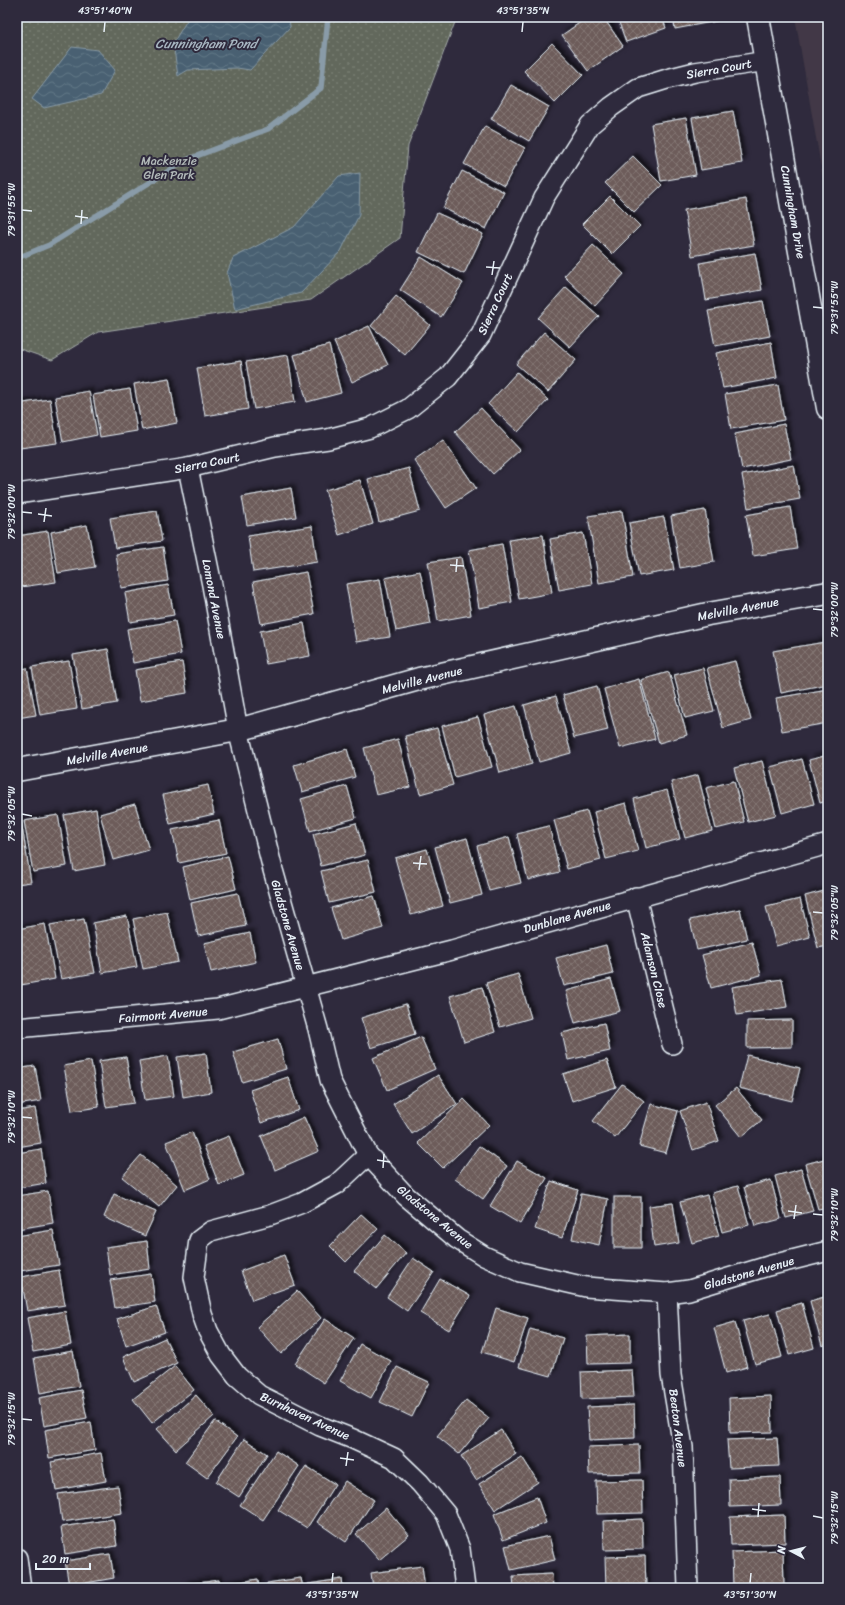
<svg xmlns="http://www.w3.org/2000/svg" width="845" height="1605" font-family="Sriracha,sans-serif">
<defs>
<pattern id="park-dots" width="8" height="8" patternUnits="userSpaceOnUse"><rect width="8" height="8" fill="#62685b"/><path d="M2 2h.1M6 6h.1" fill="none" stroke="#787e73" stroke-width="1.8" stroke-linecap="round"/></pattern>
<pattern id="water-waves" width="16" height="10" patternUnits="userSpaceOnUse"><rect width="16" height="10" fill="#496172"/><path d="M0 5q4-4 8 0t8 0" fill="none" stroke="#637887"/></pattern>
<pattern id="building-cross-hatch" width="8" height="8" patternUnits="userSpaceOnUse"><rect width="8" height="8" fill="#6d5c5a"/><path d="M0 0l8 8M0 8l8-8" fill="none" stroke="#827472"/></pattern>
<filter id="shadow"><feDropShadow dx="3.5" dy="-3.5" stdDeviation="2" flood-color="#0009"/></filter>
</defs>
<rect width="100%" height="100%" fill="#2f2a3d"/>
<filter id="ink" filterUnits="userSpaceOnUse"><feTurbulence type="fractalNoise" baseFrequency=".025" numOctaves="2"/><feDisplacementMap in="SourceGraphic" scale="8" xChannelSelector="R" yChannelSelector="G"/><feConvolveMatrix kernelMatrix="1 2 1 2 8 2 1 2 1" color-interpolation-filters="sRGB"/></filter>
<g filter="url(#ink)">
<polygon fill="#423946" points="795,17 828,17 828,207"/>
<polygon fill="url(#park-dots)" stroke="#a5acaa" points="17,17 457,17 408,146 400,238 311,300 98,332 52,360 17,348"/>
<g fill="url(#water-waves)" stroke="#899ba8">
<polygon points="189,17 289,17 290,27 250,70 237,68 188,70 178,76 173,43"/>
<polygon points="72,47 98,50 115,70 101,95 44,108 32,99"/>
<polygon points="360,173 359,215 341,251 301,293 235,309 227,273 233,258 294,227 339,176"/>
</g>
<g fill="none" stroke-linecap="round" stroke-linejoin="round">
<polyline stroke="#899ba8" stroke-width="5.5" points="17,258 49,245 186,160 268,129 321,88 328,17"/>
</g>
<g fill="url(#building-cross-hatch)" stroke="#e8f1f8" filter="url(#shadow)">
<polygon points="588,17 603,17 623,46 588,71 562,35"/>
<polygon points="617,17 662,17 666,28 626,42"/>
<polygon points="673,17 716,17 717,21 675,29"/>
<polygon points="552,43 583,75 555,103 524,71"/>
<polygon points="511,85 549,107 529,141 491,119"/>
<polygon points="733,111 742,163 701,170 692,118"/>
<polygon points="686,118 696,175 661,181 651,124"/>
<polygon points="485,126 525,148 504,186 464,164"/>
<polygon points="633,156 662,185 634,212 605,183"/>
<polygon points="462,171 504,192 486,229 443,208"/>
<polygon points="610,196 640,226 612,254 582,224"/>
<polygon points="746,199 754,245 692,256 684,210"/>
<polygon points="437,213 483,234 464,274 418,252"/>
<polygon points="593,245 624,274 595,306 564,276"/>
<polygon points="755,253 762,290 706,300 700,263"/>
<polygon points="421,257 463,283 441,317 400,290"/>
<polygon points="566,287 599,316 570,347 538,318"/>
<polygon points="396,296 430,325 405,355 371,326"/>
<polygon points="763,301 770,336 715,346 708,311"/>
<polygon points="369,326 388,365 352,382 334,342"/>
<polygon points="544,332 576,360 548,392 516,364"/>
<polygon points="771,342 777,378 723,388 716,353"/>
<polygon points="329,345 341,393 307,402 294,355"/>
<polygon points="288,355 295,402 254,409 246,362"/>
<polygon points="241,361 248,409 205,416 197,368"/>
<polygon points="517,372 548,400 518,432 488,404"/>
<polygon points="169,378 177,423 142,430 134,384"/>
<polygon points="778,385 784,420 731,429 725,394"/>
<polygon points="130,389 137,431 100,437 93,395"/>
<polygon points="89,391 97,435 63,442 55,397"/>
<polygon points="50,399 57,443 20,448 17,429 17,404"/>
<polygon points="481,408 520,450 493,474 455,432"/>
<polygon points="784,424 791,459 742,469 735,434"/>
<polygon points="443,440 476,488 446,508 414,460"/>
<polygon points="794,465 800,499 748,508 742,475"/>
<polygon points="409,468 420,511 379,522 368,479"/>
<polygon points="360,480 373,524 339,535 325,490"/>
<polygon points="291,488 296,517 247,525 242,497"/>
<polygon points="790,507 797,549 753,556 746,515"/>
<polygon points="705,510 714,562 680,568 671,516"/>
<polygon points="157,511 162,541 115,548 110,518"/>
<polygon points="622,511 633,577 599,583 588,516"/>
<polygon points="664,517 674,570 639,576 629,523"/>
<polygon points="87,525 95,567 58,573 51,532"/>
<polygon points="312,526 317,562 253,572 248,536"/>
<polygon points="48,531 56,582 21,587 17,558 17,536"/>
<polygon points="583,533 592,584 559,590 550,539"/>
<polygon points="543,535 552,593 519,599 509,540"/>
<polygon points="502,544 512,602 479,608 469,550"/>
<polygon points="163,547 168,581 121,588 116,554"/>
<polygon points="461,557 471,615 438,621 428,562"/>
<polygon points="420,571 431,624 396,631 385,578"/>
<polygon points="306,572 314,614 261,624 253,582"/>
<polygon points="380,579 390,637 356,642 346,584"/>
<polygon points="168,585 174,615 130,622 125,593"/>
<polygon points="175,621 181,654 133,663 127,629"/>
<polygon points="304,623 310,656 266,664 260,631"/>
<polygon points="825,642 828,659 828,684 781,693 773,651"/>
<polygon points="108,649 117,703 82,709 73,655"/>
<polygon points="69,661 77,709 40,715 32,667"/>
<polygon points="735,661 751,720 723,728 707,668"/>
<polygon points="182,662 187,693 140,701 135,670"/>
<polygon points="27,668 36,715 17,718 17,670"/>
<polygon points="703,668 714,711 685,718 674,675"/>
<polygon points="669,672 687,735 659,743 641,680"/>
<polygon points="639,679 655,739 620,748 604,689"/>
<polygon points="597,686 608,730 574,738 563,695"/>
<polygon points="828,689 828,723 782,731 776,698"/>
<polygon points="556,696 571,753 539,762 524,705"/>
<polygon points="516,706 532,764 500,773 484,715"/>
<polygon points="478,717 492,767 455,777 442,726"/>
<polygon points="437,728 453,785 420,794 405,736"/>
<polygon points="398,739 410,787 376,795 364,748"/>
<polygon points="347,749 355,777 302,792 294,765"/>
<polygon points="828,755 828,801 820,803 809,760"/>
<polygon points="802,759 814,804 782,813 770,767"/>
<polygon points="762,761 776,815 748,822 734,768"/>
<polygon points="698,775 712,831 685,838 671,782"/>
<polygon points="734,781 744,822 716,829 706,788"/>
<polygon points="208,785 214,814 170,824 163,795"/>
<polygon points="347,786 356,818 310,831 301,799"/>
<polygon points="667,790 680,839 646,848 634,799"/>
<polygon points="626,803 638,851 606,859 594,812"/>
<polygon points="135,804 149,850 113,860 100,814"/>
<polygon points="96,809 105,865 74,871 64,815"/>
<polygon points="587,811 601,860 567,869 554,820"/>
<polygon points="58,815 67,866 33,872 24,821"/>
<polygon points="21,820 31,882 17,884 17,821"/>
<polygon points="219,820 226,853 179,863 172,830"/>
<polygon points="356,823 365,855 321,866 313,834"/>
<polygon points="549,826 560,872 528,880 517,834"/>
<polygon points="509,837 521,883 489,891 477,846"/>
<polygon points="467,838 482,895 450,903 435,847"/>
<polygon points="427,849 443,906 411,915 395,858"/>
<polygon points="228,856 236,889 190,900 183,867"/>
<polygon points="368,860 376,892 329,903 321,871"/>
<polygon points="828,890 828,946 818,948 805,896"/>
<polygon points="238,893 246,926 198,936 191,903"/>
<polygon points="374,896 383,928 341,940 331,908"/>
<polygon points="800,899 810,937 776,946 766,907"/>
<polygon points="740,909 747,939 697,950 690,920"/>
<polygon points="167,912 178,962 143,969 133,919"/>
<polygon points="127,916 137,967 102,973 93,923"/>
<polygon points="84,919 95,973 61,979 50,925"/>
<polygon points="45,924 55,979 21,985 17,962 17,929"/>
<polygon points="250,933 256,962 211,972 204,943"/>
<polygon points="752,942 761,975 711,988 702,955"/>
<polygon points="606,945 613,974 564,986 556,958"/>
<polygon points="518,974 531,1018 500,1027 486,983"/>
<polygon points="611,979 620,1011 575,1023 566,991"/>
<polygon points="782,979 787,1007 737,1015 732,987"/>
<polygon points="482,987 495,1032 464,1042 450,996"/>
<polygon points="406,1004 415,1034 371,1048 361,1018"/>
<polygon points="792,1020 792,1047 747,1048 747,1021"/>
<polygon points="604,1023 610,1051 568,1060 562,1033"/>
<polygon points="421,1037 435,1069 387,1090 373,1058"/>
<polygon points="278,1039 286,1069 242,1082 233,1052"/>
<polygon points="206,1053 211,1092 183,1097 177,1057"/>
<polygon points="747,1055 800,1068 792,1101 739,1088"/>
<polygon points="168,1056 174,1096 145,1100 139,1061"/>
<polygon points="126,1057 134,1103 106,1107 99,1061"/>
<polygon points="607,1060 616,1087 572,1101 563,1074"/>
<polygon points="91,1061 99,1107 72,1111 64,1066"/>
<polygon points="35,1066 41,1101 17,1105 17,1069"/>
<polygon points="438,1075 457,1104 412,1134 393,1104"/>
<polygon points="288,1077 299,1110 261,1123 250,1090"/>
<polygon points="622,1084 644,1101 615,1138 593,1121"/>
<polygon points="736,1088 762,1120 741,1137 715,1105"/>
<polygon points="464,1099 489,1125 443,1168 418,1143"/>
<polygon points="706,1102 719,1141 693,1150 680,1111"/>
<polygon points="651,1104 678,1111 666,1153 639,1146"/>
<polygon points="35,1108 41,1143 17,1147 17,1111"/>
<polygon points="304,1117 319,1151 275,1170 261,1136"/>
<polygon points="192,1132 210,1179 185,1190 166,1142"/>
<polygon points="229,1136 244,1175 219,1185 204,1146"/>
<polygon points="479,1146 507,1166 483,1199 455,1179"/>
<polygon points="41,1149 46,1183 17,1188 17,1153"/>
<polygon points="141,1155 177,1185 159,1207 122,1177"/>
<polygon points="828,1158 828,1207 818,1209 805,1164"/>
<polygon points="517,1161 547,1178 520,1224 490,1206"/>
<polygon points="801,1169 813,1211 786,1218 775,1176"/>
<polygon points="771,1180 781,1219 755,1226 744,1187"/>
<polygon points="551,1181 578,1190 562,1238 535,1229"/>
<polygon points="738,1186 749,1225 722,1232 712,1193"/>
<polygon points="48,1191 53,1223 17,1229 17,1196"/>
<polygon points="114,1194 156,1212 145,1236 104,1217"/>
<polygon points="581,1194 608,1199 599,1245 572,1239"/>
<polygon points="707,1195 719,1236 692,1243 680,1202"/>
<rect x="614" y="1197" width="27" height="51"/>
<polygon points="673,1203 679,1243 654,1247 649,1206"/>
<polygon points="361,1214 378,1229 346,1262 330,1246"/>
<polygon points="53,1230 59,1265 20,1271 17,1250 17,1236"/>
<polygon points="385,1235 406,1253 376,1289 354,1271"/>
<polygon points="147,1241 150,1269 110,1275 106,1247"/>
<polygon points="284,1255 295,1285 252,1300 241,1271"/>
<polygon points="413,1258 434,1272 407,1311 387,1297"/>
<polygon points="59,1270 65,1305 27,1311 21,1277"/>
<polygon points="151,1274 155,1302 115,1308 110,1280"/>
<polygon points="440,1279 470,1296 449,1330 420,1313"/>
<polygon points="297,1291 321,1318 281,1354 257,1327"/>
<polygon points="828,1296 828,1344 822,1346 810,1301"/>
<polygon points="802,1303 814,1348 789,1355 777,1310"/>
<polygon points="156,1306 165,1332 126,1346 117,1319"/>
<polygon points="496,1308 528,1318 514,1362 482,1352"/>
<polygon points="65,1311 71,1345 33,1352 27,1318"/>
<polygon points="770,1314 782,1357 755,1364 743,1321"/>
<polygon points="325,1319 354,1338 324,1383 295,1364"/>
<polygon points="735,1322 747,1367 726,1373 714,1328"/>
<polygon points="530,1329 563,1338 551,1376 519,1367"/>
<polygon points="630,1334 630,1363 588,1364 587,1336"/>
<polygon points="165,1338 177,1363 134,1382 123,1357"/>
<polygon points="360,1344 391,1361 371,1398 340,1381"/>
<polygon points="73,1351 79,1386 40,1393 34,1358"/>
<polygon points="175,1366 194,1390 152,1423 133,1399"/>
<polygon points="397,1367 429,1382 412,1417 380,1402"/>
<polygon points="632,1370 634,1397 582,1399 581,1372"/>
<polygon points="81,1390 87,1418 44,1426 39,1398"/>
<polygon points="196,1395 214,1416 176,1450 157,1429"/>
<polygon points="771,1396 772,1432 730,1433 729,1398"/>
<polygon points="466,1400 489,1418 459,1454 437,1436"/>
<polygon points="634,1405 635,1438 589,1440 587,1407"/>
<polygon points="215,1421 237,1437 207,1478 185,1462"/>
<polygon points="91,1422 95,1450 49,1458 45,1430"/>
<polygon points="501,1430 516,1454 476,1480 461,1456"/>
<polygon points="777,1438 779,1466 729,1468 727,1440"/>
<polygon points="244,1439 267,1454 239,1497 216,1482"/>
<polygon points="639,1445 640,1473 589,1474 588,1447"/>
<polygon points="276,1451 299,1466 263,1520 240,1505"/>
<polygon points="101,1453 106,1481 56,1490 51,1462"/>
<polygon points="522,1457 538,1482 495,1510 479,1484"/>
<polygon points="306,1466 335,1484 307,1528 278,1510"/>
<polygon points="780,1477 781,1505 730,1507 729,1479"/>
<polygon points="642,1480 643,1513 597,1514 596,1481"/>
<polygon points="345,1481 374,1500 346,1542 317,1522"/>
<polygon points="118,1486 122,1513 62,1522 58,1494"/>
<polygon points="537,1497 546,1523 503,1540 494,1514"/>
<polygon points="386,1508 409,1535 379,1560 356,1534"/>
<polygon points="784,1515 785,1543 731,1545 730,1517"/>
<polygon points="113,1519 117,1546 65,1554 61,1527"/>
<polygon points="642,1519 643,1549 604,1550 603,1521"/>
<polygon points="549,1536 555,1560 511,1570 505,1546"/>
<polygon points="783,1550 784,1585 733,1587 732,1552"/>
<polygon points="110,1554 114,1578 69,1586 65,1561"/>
<polygon points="645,1556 646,1588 606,1588 605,1557"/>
<polygon points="422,1566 425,1588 373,1588 371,1573"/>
<polygon points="552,1574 553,1588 514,1588 513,1576"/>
<polygon points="301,1578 303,1588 268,1588 267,1583"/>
<polygon points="258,1579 259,1588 224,1588 223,1585"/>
<polygon points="342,1579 343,1588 308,1588 308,1584"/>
<polygon points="219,1580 220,1588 185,1588 184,1585"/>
</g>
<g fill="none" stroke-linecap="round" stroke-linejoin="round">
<defs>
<g id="street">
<polyline points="188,468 212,585 238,730 273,870 318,1029 330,1080 368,1155 406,1196 457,1239 484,1256 520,1272 586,1287 667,1293 689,1290 768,1266 828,1251"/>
<polyline points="17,494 188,468 275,447 328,439 370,428 408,409 448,377 481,335 544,198 590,125 611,107 638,88 667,79 695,72 767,61"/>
<polyline points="636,897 672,1044"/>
<polyline points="17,1028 218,1009 452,950 828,844"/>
<polyline points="368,1155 337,1184 302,1203 270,1215 211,1231 199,1240 194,1277 202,1314 208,1331 221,1355 237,1376 259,1395 320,1426 353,1439 394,1458 420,1483 446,1514 460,1549 465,1588"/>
<polyline points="667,1293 671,1375 683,1447 688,1588"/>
<polyline points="17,1558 21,1588"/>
</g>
<g id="secondary">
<polyline points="758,17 828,408"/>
<polyline points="17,770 238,730 419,679 708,614 828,593"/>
</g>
</defs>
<use href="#street" stroke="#e8f1f8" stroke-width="22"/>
<use href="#secondary" stroke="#e8f1f8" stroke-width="25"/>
<use href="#street" stroke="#2f2a3d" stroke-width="19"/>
<use href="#secondary" stroke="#2f2a3d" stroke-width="22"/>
</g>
</g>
<path fill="none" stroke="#e8f1f8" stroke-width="1.5" d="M104,32l1,-10M522,32l1,-10M22,210l10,1M75,216l13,2M81,224l1,-14M486,267l14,1M492,275l2,-14M813,307l10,1M22,512l10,1M38,514l14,2M44,522l2,-14M450,565l14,1M456,572l1,-13M813,609l10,1M22,814l10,2M413,863l14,1M419,870l2,-14M813,912l10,1M22,1117l10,1M377,1160l13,2M383,1168l1,-14M788,1211l14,2M813,1214l10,1M794,1219l2,-14M22,1419l10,1M340,1458l14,2M346,1466l2,-14M752,1509l14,2M813,1516l10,2M758,1517l1,-14M332,1583l1,-10M750,1583l1,-10"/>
<g text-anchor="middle" stroke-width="4" stroke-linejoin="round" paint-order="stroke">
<g font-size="12" fill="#e8f1f8" stroke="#2f2a3d">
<text transform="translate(719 69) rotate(-10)" y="4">Sierra Court</text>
<text transform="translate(793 212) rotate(80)" y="4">Cunningham Drive</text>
<text transform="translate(495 304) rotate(-65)" y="4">Sierra Court</text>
<text transform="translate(207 463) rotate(-11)" y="4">Sierra Court</text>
<text transform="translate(214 599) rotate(79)" y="4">Lomond Avenue</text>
<text transform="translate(738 609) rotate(-11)" y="4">Melville Avenue</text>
<text transform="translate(422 680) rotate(-14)" y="4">Melville Avenue</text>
<text transform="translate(107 754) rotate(-10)" y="4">Melville Avenue</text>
<text transform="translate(567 917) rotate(-16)" y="4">Dunblane Avenue</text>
<text transform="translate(288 925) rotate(74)" y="4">Gladstone Avenue</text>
<text transform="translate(654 970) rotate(76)" y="4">Adamson Close</text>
<text transform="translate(163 1015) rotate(-5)" y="4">Fairmont Avenue</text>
<text transform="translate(435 1217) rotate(39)" y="4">Gladstone Avenue</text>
<text transform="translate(749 1273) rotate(-16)" y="4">Gladstone Avenue</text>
<text transform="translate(305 1416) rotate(25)" y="4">Burnhaven Avenue</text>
<text transform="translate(678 1428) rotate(83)" y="4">Beaton Avenue</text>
</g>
<g font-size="12" fill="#b2bab9" stroke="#2f2a3d">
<text x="169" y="165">Mackenzie<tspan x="169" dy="14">Glen Park</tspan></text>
</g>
<g font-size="13" font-style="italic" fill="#a8b7c2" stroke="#2f2a3d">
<text x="206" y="48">Cunningham Pond</text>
</g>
</g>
<rect width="845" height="1605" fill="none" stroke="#2f2a3d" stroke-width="44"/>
<g transform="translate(791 1551) rotate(277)" stroke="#2f2a3d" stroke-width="3" paint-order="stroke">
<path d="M0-3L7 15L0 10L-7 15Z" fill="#e8f1f8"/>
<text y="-6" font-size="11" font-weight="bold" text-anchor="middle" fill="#e8f1f8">N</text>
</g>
<path d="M36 1563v6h54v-6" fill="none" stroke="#e8f1f8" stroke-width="2"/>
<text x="42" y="1563" font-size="12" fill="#e8f1f8" stroke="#2f2a3d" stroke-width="3" paint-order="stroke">20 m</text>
<rect x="22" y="22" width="801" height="1561" fill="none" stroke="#e8f1f8" stroke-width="1.5"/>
<g font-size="10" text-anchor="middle" fill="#e8f1f8">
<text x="105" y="14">43°51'40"N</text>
<text x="523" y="14">43°51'35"N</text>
<text transform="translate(11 210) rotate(-90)" y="4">79°31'55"W</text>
<text transform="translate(834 308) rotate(-90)" y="4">79°31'55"W</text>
<text transform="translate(11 512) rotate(-90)" y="4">79°32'00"W</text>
<text transform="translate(834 610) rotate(-90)" y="4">79°32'00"W</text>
<text transform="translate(11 814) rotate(-90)" y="4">79°32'05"W</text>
<text transform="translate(834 913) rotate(-90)" y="4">79°32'05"W</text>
<text transform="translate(11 1117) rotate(-90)" y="4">79°32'10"W</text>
<text transform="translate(834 1215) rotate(-90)" y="4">79°32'10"W</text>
<text transform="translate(11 1419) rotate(-90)" y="4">79°32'15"W</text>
<text transform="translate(834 1518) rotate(-90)" y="4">79°32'15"W</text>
<text x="332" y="1598">43°51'35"N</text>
<text x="750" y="1598">43°51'30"N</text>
</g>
</svg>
